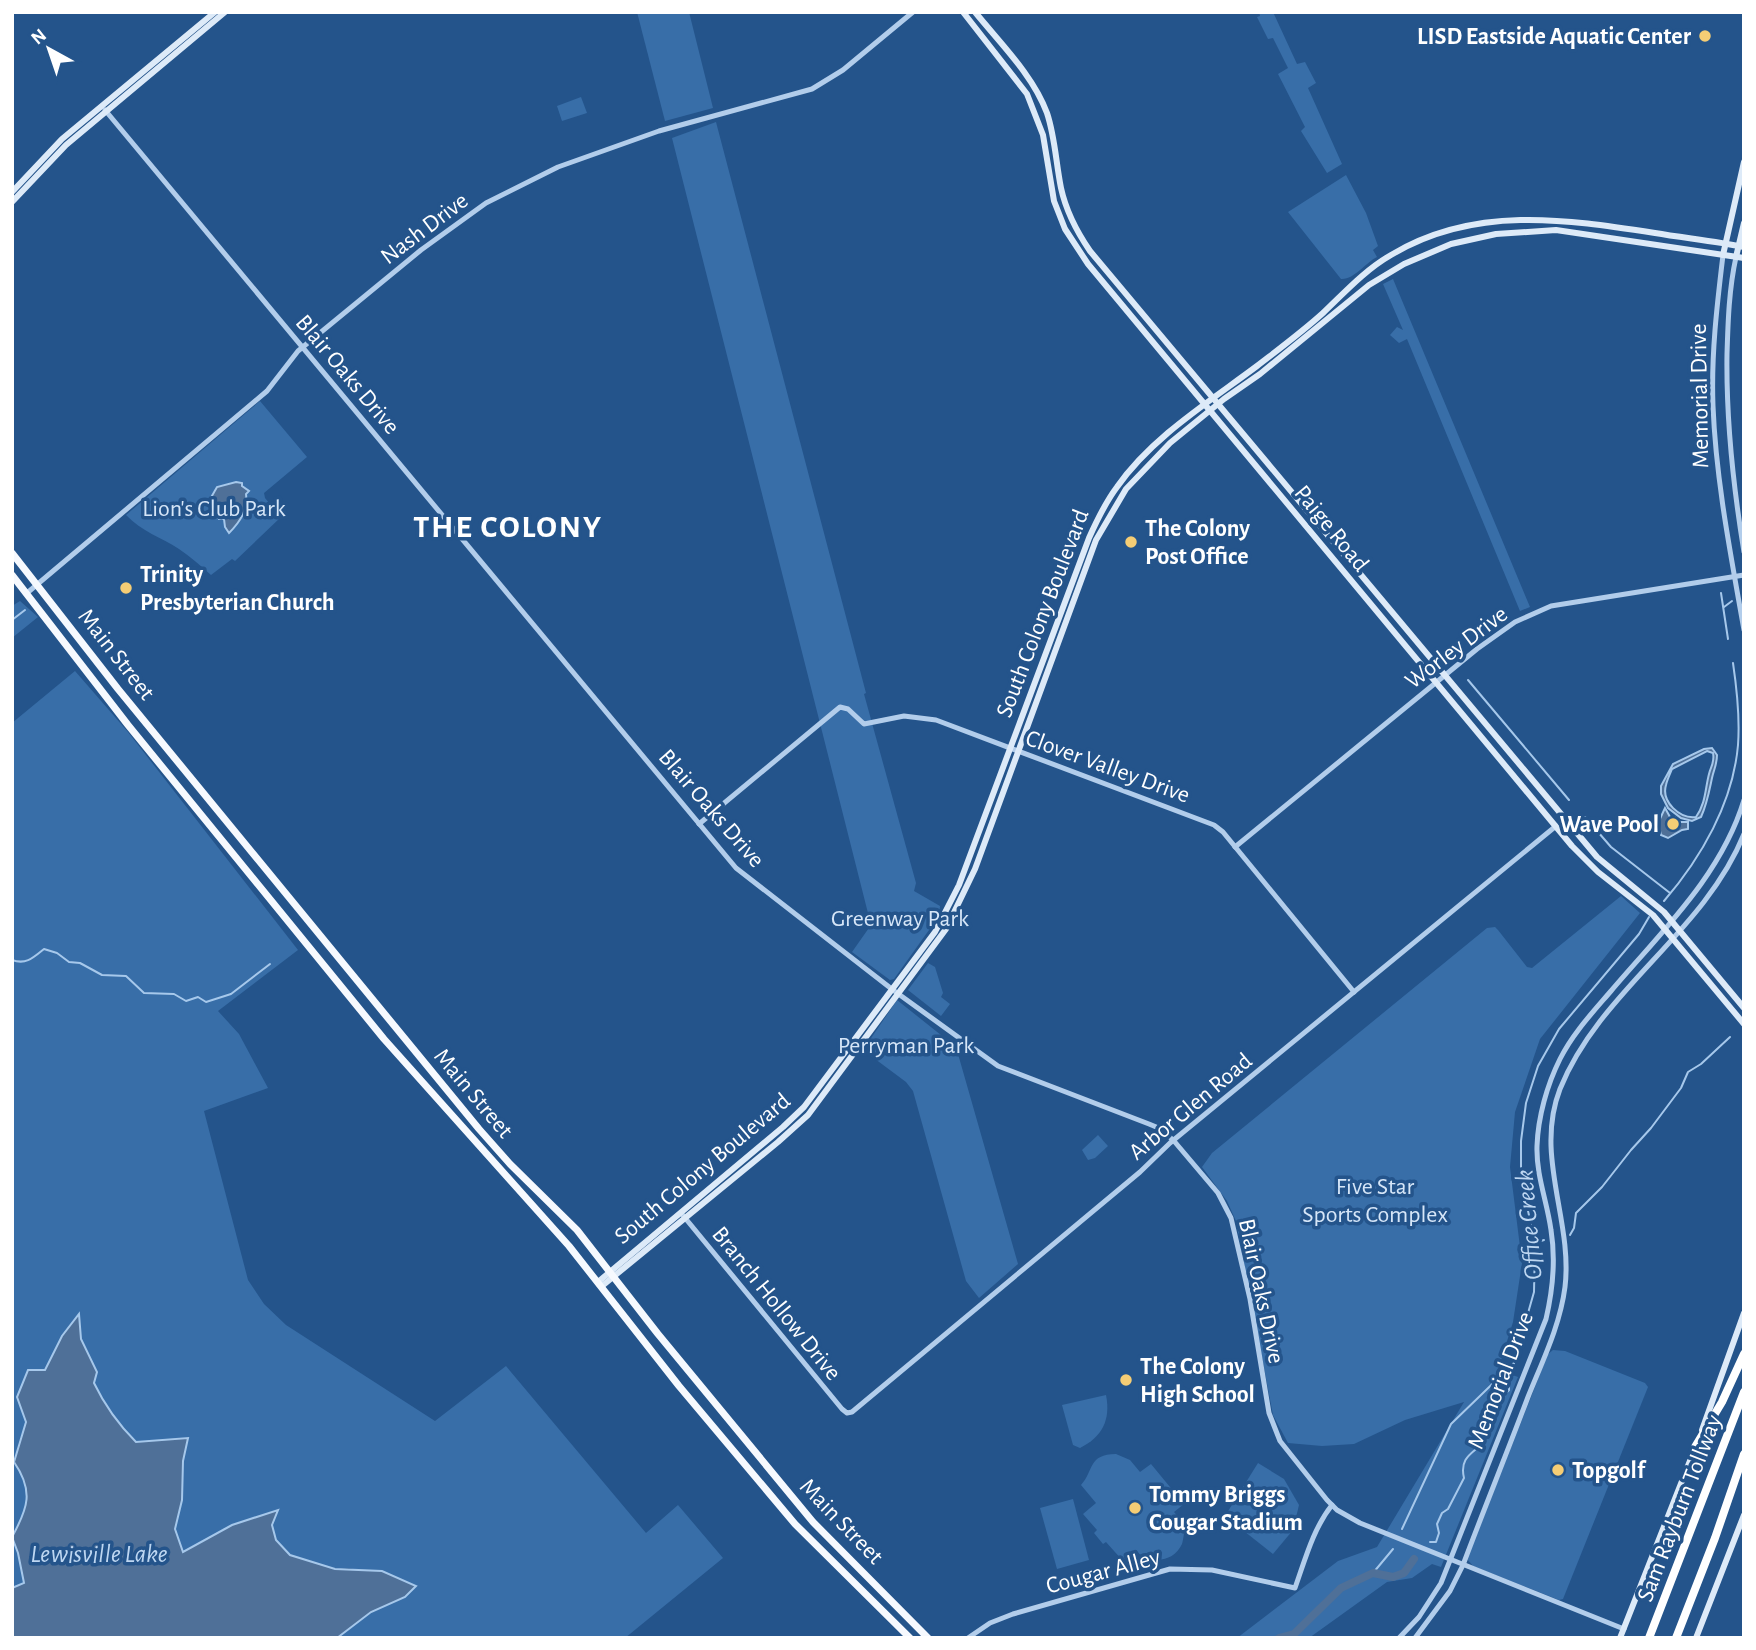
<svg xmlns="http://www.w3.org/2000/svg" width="1756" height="1650" font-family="'Alegreya Sans',sans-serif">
<rect width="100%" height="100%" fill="#24548b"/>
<g fill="#386ea8">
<polygon points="637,12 689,12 713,108 665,121"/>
<polygon points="1259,12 1273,12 1297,64 1305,62 1316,83 1308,88 1342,164 1327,173 1301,131 1305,127 1278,74 1288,68 1273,38 1268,39 1257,17 1260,16"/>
<polygon points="581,97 587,113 562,121 557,106"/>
<polygon points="716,122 866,693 864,694 916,883 914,891 940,906 939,916 894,979 890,980 852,952 871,925 672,138"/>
<path d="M1346,175l20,38 12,33 -5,4 4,7c-12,6 -23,23 -36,22l-53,-67z"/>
<polygon points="1393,279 1530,607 1520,611 1407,339 1399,343 1390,335 1397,327 1403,330 1383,284"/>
<path d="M260,401l47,56 -43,36 1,5 16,19 -46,44 -3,-2 -21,16c-10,-9 -20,-18 -32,-26 -18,-12 -37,-17 -53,-34z"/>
<polygon points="20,601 38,617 12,638 12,606"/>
<path d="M75,671l53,61 170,218 -80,61 21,23 29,54 -64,23 44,169 16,24 22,21 149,96 71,-55 140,167 32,-28 45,53 -98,80h-288l34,-26 34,-15 11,-11 -67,-18 -13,1 -46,-14 -14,-15 -4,-15 5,-14 -45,14 -49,28 -8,-24 7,-29 1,-39 5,-23 -52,4c-18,-19 -31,-36 -42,-59l3,-11 -16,-33 -2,-24 -34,55 -26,72 -5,20c20,29 14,46 -2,75v-814z"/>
<polygon points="1621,896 1640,913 1540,1039 1515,1112 1510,1167 1522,1263 1513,1322 1498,1370 1518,1377 1441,1567 1432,1564 1412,1578 1387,1582 1309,1638 1237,1638 1338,1561 1377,1547 1464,1402 1405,1420 1354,1444 1322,1446 1288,1443 1273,1415 1236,1221 1227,1201 1202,1167 1212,1153 1487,928 1495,927 1498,930 1527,967 1532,968"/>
<polygon points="928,963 935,967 943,993 941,997 950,1004 941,1016 908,990"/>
<polygon points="897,1000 956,1047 1018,1264 979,1298 966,1281 913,1091 906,1082 863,1050"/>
<polygon points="1098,1135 1108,1146 1095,1158 1088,1160 1082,1150"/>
<polygon points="1553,1350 1565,1351 1645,1383 1648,1387 1563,1599 1559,1600 1473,1566 1467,1559 1548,1354"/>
<path d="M1106,1395c5,25 -4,42 -26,53l-7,-3 -11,-40z"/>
<path d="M1116,1454l14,6 10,12 11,-8 33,40 -10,8 13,15c-4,6 -3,10 -5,17 -7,15 -21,18 -36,14l-2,1 -8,-9 -13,11 -17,-19 -3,2 -9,-11 3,-3 -14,-16 13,-11 -15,-18c13,-14 7,-31 35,-31z"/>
<polygon points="1258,1463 1284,1479 1299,1505 1293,1530 1273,1554 1225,1516"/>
<polygon points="1073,1499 1089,1560 1057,1569 1040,1508"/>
<polygon points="12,1538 19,1553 24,1583 12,1588"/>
</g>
<g fill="#4f7098" stroke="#a6c8eb" stroke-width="2" fill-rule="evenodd">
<path d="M236,482l6,1v3l7,5 -3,3c2,16 -6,28 -17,39l-4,-6 -1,-8h-5l-10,-18 8,-14z"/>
<path d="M1712,748l5,7c0,9 -3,14 -5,23 -3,14 -5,26 -11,39l-9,4 -11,-3 -13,-10 -7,-14v-8l12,-22 31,-15zM1707,751l6,2c2,9 -2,13 -4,21 -4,15 -3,29 -13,43 -16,2 -35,-15 -30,-32 1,-5 4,-11 6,-16z"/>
<polygon points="1665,808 1670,817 1675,817 1680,822 1688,822 1688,829 1682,830 1668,838 1661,835 1658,823"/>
<path d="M79,1314l2,25 16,33 -3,11c11,23 24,41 42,59l52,-4 -5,23 -1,39 -7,29 8,23 49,-27 46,-15 -6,15 4,15 14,15 45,14 47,2 34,15 -11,11 -34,15 -34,26h-325v-50l12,-5 -6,-30 -6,-16c16,-29 22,-46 2,-75l12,-40 -9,-25 11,-27h17l17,-34z"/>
</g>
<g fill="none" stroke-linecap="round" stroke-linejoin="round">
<g stroke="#a6c8eb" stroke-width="2">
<polyline points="1721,593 1728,639"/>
<polyline points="1724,607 1732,601"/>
<polyline points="12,620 25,610"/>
<polyline points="1468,680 1569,800"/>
<polyline points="1585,817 1611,847 1670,893"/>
<path d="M1664,901c37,-43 69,-98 74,-156 2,-27 -1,-55 -5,-82"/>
<path d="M12,960c14,5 21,-2 32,-11l13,4 12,9 11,1 22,12 24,1 18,17 30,1 12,7 12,-4 8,5 25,-8 39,-30"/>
<polyline points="1570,1235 1574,1228 1576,1213 1602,1187 1631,1150 1651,1128 1681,1088 1688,1072 1701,1064 1730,1037"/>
<polyline points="1535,1243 1544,1240"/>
<polyline points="1402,1529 1451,1424 1514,1363"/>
<path d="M1430,1542h6l3,-9 -2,-9 5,-11 6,-4 16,-31c-6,-25 16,-26 24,-42 6,-11 4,-24 9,-33 2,-5 8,-9 12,-13v-10l25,-88 1,-49 -10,-46 -4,-29v-27l5,-38 12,-37 21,-37 80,-95 10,-17"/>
<polyline points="1373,1573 1393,1549"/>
</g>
<polyline stroke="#4f7098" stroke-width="8" points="1279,1638 1294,1634 1341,1588 1373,1573 1393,1577 1404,1573 1414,1559"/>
<g stroke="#b2cdeb" stroke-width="5">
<polyline points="105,110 736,868 893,990 998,1066 1149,1124 1161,1129 1174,1141 1218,1193 1231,1218 1250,1299 1269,1413 1280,1441 1327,1500 1337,1510 1360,1523 1624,1629"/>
<path d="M1723,255c-6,50 -12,100 -10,151 3,75 18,150 31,224"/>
<path d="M1736,257c-7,32 -8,64 -9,97 -1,67 6,131 17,198"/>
<polyline points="27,593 267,391 298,351 421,250 486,203 558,167 659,131 812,89 843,70 913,12"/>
<polyline points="699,824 840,707 848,709 864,724 904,716 936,720 1214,825 1223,832 1354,992"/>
<polyline points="1235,847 1477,649 1515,622 1551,606 1744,575"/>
<polyline points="681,1213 842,1409 847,1413 852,1412 1140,1172 1170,1143 1556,826"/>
<path d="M968,1638l22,-15 23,-9 157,-45 42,1 83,18c10,-28 18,-59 37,-83"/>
<path d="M1399,1638l20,-21 22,-34 105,-264c7,-30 10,-58 5,-89 -4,-29 -15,-55 -14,-84 1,-29 10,-61 23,-87 13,-26 33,-47 51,-68 50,-59 110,-115 133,-191"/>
<path d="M1415,1638l35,-47 13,-26c21,-56 44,-112 65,-168 14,-35 32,-71 37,-110 8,-67 -31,-131 -5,-198 40,-99 144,-156 184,-255"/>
</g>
<g stroke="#ddeaf8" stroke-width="6">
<polyline points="963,12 1027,94 1043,135 1054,201 1065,229 1088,264 1572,846 1598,872 1653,915 1744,1024"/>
<path d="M975,12c25,31 58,63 72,101 8,24 9,50 14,75 5,23 16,44 29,63l507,606 67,55 80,96"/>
<polyline points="12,192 62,139 215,12"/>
<polyline points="12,202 66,145 225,12"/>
<polyline points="1723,255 1744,162"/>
<polyline points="1736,257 1744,223"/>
<path d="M598,1282l185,-155 21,-20 131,-175 24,-47 130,-347c8,-18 16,-35 28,-51 35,-50 92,-85 140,-121 22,-17 45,-34 66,-53 22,-21 42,-43 68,-58 83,-50 174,-36 264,-22 29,5 60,8 89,14"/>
<polyline points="602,1286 778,1142 808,1115 946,929 975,869 1096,540 1126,489 1170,443 1224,399 1260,374 1369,285 1404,264 1451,244 1496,234 1556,230 1744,258"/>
<polyline points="1702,1430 1744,1313"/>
<polyline points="1620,1638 1697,1443"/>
<polyline points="1696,1638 1744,1515"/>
</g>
<g stroke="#f6f9fe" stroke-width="7">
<polyline points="12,553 118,689 479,1129 510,1164 577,1230 658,1334 813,1522 928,1638"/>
<polyline points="12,575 128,725 384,1039 569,1246 679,1386 795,1524 910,1638"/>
</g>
<g stroke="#fff" stroke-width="8">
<polyline points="1695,1447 1722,1402 1744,1354"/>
<polyline points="1649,1638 1744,1392"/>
<polyline points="1676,1638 1715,1538 1744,1454"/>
</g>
</g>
<g fill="#f5cd75" stroke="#24548b" stroke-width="2.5">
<circle cx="1705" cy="36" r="7"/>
<circle cx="1131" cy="542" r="7"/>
<circle cx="126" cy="588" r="7"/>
<circle cx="1673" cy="824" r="7"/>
<circle cx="1126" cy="1380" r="7"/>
<circle cx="1558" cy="1470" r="7"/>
<circle cx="1135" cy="1508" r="7"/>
</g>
<g text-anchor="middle" stroke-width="7" stroke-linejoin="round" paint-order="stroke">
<g font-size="24" font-weight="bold" fill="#fff" stroke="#24548b" text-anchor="start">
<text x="1691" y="44" text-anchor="end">LISD Eastside Aquatic Center</text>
<text x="1145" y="536">The Colony<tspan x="1145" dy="28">Post Office</tspan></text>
<text x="140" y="582">Trinity<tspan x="140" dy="28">Presbyterian Church</tspan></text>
<text x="1659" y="832" text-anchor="end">Wave Pool</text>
<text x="1140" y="1374">The Colony<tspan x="1140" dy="28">High School</tspan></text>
<text x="1572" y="1478">Topgolf</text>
<text x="1149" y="1502">Tommy Briggs<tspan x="1149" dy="28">Cougar Stadium</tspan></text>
</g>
<g font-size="24" fill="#fff" stroke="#24548b">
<text transform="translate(424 228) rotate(-37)" y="8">Nash Drive</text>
<text transform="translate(348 374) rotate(50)" y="8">Blair Oaks Drive</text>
<text transform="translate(1699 396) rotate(-91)" y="8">Memorial Drive</text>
<text transform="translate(1332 528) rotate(51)" y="8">Paige Road</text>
<text transform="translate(1042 613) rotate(-69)" y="8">South Colony Boulevard</text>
<text transform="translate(1456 647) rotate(-37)" y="8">Worley Drive</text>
<text transform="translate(117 654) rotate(52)" y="8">Main Street</text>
<text transform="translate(1108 766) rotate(20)" y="8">Clover Valley Drive</text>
<text transform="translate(712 808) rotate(49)" y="8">Blair Oaks Drive</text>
<text transform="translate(474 1093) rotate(50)" y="8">Main Street</text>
<text transform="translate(1190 1106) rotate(-40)" y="8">Arbor Glen Road</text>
<text transform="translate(702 1168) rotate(-40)" y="8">South Colony Boulevard</text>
<text transform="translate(1262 1291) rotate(78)" y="8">Blair Oaks Drive</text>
<text transform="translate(777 1303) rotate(51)" y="8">Branch Hollow Drive</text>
<text transform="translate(1500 1380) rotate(-69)" y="8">Memorial Drive</text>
<text transform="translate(1679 1508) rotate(-69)" y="8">Sam Rayburn Tollway</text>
<text transform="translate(842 1521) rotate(46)" y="8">Main Street</text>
<text transform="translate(1103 1571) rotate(-15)" y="8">Cougar Alley</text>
</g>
<g font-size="24" fill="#d6e6f8" stroke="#24548b">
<text x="214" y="516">Lion's Club Park</text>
<text x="900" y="926">Greenway Park</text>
<text x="906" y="1053">Perryman Park</text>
<text x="1375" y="1194">Five Star<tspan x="1375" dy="28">Sports Complex</tspan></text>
</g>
<g font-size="26" font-style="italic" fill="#bed7f2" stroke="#24548b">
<text transform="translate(1528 1225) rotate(-95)" y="9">Office Creek</text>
<text x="99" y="1562">Lewisville Lake</text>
</g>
<g font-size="32" font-weight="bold" letter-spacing="2" fill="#fff" stroke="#24548b">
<text x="508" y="537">THE COLONY</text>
</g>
</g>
<rect width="1756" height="1650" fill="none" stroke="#ffffff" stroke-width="28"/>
<g transform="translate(49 49) rotate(320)" stroke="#24548b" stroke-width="5" paint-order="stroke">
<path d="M0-5L12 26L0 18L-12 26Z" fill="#ffffff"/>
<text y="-10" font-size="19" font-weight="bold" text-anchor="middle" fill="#ffffff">N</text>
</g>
</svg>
